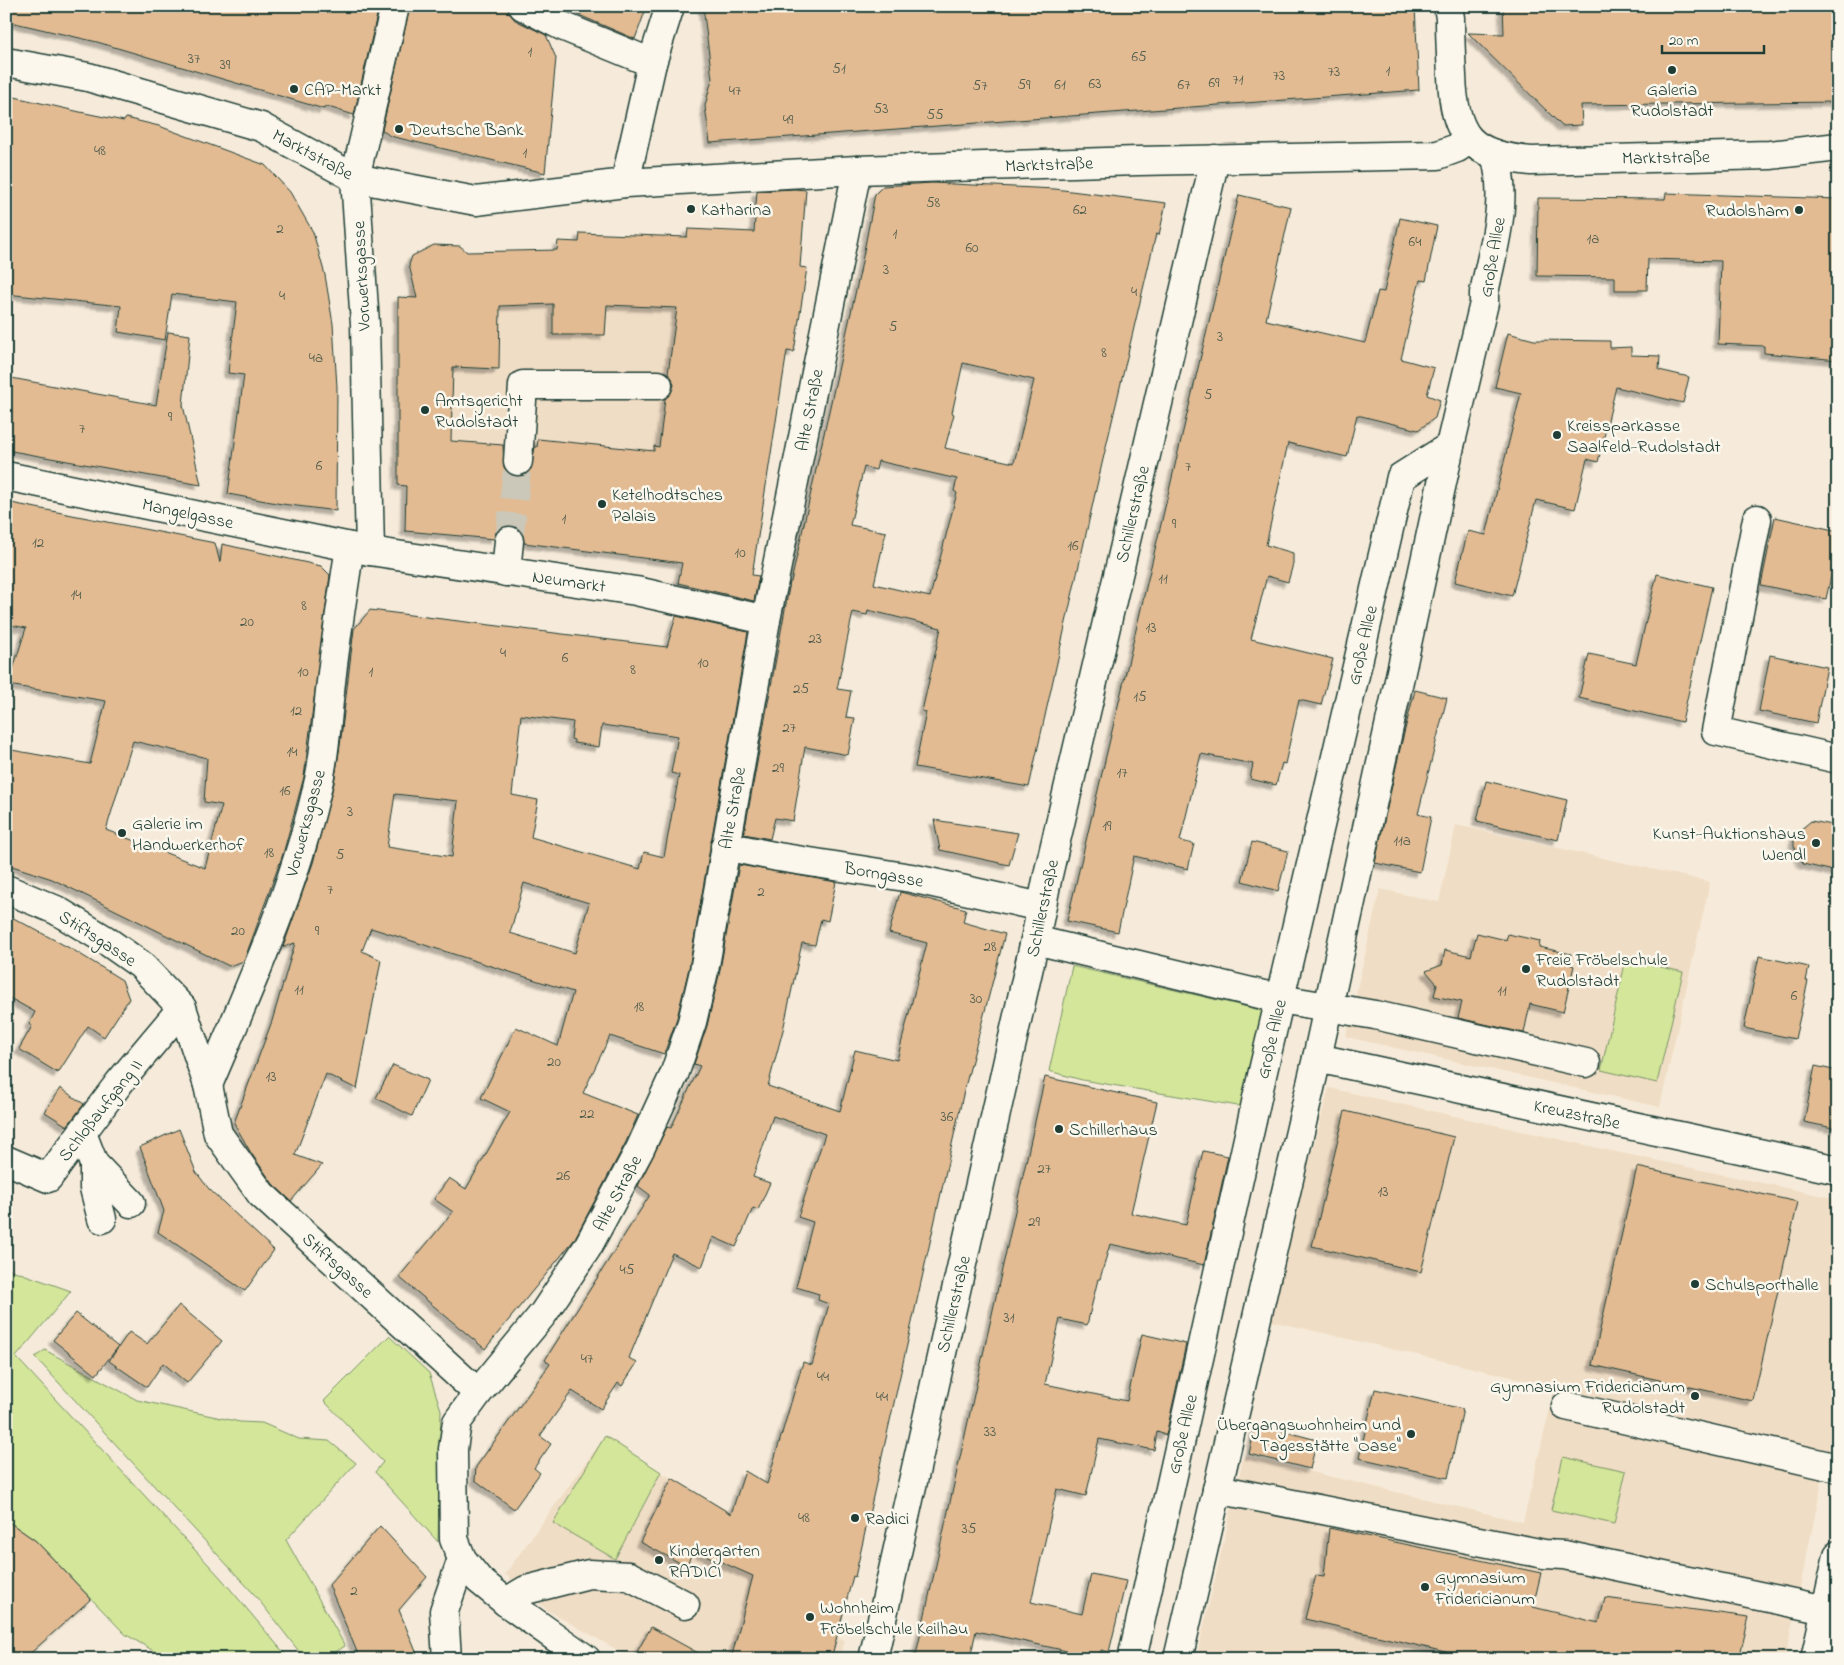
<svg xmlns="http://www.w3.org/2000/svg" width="1844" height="1665" font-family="'Indie Flower',sans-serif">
<defs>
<filter id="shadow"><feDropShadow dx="-4.5" dy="4.5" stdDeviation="1" flood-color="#0004"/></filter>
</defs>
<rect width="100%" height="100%" fill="#f6ebda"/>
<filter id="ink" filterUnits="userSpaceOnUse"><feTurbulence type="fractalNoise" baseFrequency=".02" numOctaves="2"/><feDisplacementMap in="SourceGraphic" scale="10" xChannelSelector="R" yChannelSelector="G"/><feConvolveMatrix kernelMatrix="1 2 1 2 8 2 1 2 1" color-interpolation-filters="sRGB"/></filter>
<g filter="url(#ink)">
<g fill="#f0ddc5">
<polygon points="688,229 724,231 682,563 495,539 405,531 406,487 398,485 398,297 409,297 427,254 427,245 460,246 467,252 557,250 558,241 579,242 580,233 687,237"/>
<polygon points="1456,825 1710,882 1660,1107 1346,1037 1380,889 1439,902"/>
<polygon points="1329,1088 1612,1151 1838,1199 1838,1406 1785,1659 1196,1659 1244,1456 1523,1522 1555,1387 1267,1320"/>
<polygon points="605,1436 661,1472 787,1545 848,1598 837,1638 845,1640 840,1659 633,1659 547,1610 505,1574"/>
</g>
<g fill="#d3e69a" stroke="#799267">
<polygon points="1626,959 1683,972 1657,1083 1601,1070"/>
<polygon points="1072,966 1269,1012 1244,1107 1082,1080 1049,1071"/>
<polygon points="6,1268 71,1291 16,1357 221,1578 289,1659 167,1659 125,1634 36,1541 6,1520"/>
<polygon points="389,1336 429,1373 441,1410 438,1542 375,1472 383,1462 324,1401"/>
<polygon points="45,1350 137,1400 240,1422 262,1423 299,1439 329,1441 356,1463 286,1540 345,1646 325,1659 305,1659 254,1594 35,1357"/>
<polygon points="605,1436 661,1472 615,1559 553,1523"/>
<polygon points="1563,1457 1626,1471 1614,1524 1551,1510"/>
</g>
<g fill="#e2bb93" stroke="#1f3d34" fill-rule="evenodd" filter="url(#shadow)">
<polygon points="6,6 379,6 354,115 325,106 324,109 97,42 6,21"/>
<polygon points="410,6 507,6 510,14 515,20 546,35 556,58 545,173 390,136 382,130"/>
<polygon points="558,6 647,6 635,39"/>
<polygon points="703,6 1415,6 1419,90 710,143 705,106 712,79"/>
<polygon points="1503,6 1838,6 1838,102 1581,105 1582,125 1562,126 1468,33 1504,34"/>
<polygon points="6,95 80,112 124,121 126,118 159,126 265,165 290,192 313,232 325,275 333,324 337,387 336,511 282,504 228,494 244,375 228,373 237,302 172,294 165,340 118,332 121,306 6,294"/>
<path d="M932,183l123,6 111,14 -7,32 -3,-1 -59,251 -68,302 -114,-20 11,-55 -4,-1 19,-83 -73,-18 -1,5 -14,-3 -16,77 14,2 -5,26 9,1 -7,37 -43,-8 -12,74 -18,-3 -5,21 -26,-5 46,-252h1l69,-310 15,-78 8,-8zM963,363l71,17 -20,83 -69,-15 9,-34 -2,-1zM878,461l79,18 -3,12 3,2 -27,104 -56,-13 12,-52 -36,-7 14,-58 12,3z"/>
<path d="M794,189l12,1 -6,77 7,1 -13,84 -7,-1 -35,224 7,1 -5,25 -76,-18 4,-20 -158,-20 -1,-9 -5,-6 -7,-2 -9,1 -6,5 -2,7 -89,-8 1,-45 -8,-1v-188l19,1 -8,-33 3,-9 22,-11 26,1 7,6 90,-2 1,-9 21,1 1,-9 107,4 1,-8 66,3 3,-41zM553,304v31h52l2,-30 70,3 -9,66 4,4 2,7 -3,8 -6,6 -6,48 -5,-1v5l-116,-12 -1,8h-2l-4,22 -6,6 -8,2 -7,-3 -6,-7 -1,-22 -52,-4 2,-74 46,2 1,-63z"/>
<polygon points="1666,193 1838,199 1838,360 1764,353 1764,346 1718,344 1721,261 1648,259 1647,290 1615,290 1615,277 1537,276 1538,198 1665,199"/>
<polygon points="1239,195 1291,207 1266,320 1365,343 1378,291 1384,292 1400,218 1437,226 1426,281 1420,280 1401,359 1434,368 1427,395 1440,400 1435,418 1418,430 1357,415 1347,457 1288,443 1266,545 1293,553 1293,564 1288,582 1267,576 1251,639 1333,659 1321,705 1299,700 1285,764 1282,763 1276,785 1250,779 1253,764 1201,754 1180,841 1194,844 1188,869 1134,856 1118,932 1067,921"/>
<polygon points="168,332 190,335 183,405 201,485 6,450 6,377 156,405"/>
<polygon points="1508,333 1534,340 1610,341 1610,348 1631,347 1631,355 1660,356 1659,370 1689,377 1683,403 1616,387 1598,462 1587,459 1575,509 1536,500 1512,596 1455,582 1468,531 1486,535 1521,393 1495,387"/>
<path d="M6,502l209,41 5,20 2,-19 99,22 9,9 -26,202 -21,77 -39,107 -15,5 -177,-87 -46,-15v-115l84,15 16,-63 -98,-16 18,-57 -20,-4zM133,741l74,17 -3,44 18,3 -17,63 -99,-38z"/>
<polygon points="1775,517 1838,531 1838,544 1826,599 1761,585"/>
<polygon points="1657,574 1712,587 1682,722 1579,698 1589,654 1636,664"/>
<path d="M370,610l297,37 9,-31 72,16 -59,336 -12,50 -13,36 -54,-18 -27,57 55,22 -12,27 -52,98 -89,109 -86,-72 54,-65 -19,-13 15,-21 17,11 44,-77 -29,-14 35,-71 42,19 15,-54 -202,-64 -9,23 19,9 -24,129 -31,-15 -31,81 27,10 -31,36 -18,-17 -22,-31 -17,-30 38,-102 23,-78 -12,4 30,-84 21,-80 6,-37 14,-117zM521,715l52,7 -2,17 3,1v3l25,4 3,-22 76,11 -7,37 8,2 -15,82 -20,-5 -4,17 -109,-32 7,-37 -26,-5zM395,794l63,7 -6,56 -65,-10zM524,883l65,20 -14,50 -65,-20z"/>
<polygon points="1770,655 1827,667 1816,723 1759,711"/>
<polygon points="1415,690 1447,698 1418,814 1431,817 1420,872 1375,863 1400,749"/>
<polygon points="1486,781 1567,800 1558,840 1477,821"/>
<polygon points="934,820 1018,833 1009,865 940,850"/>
<polygon points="1811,821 1838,826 1838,872 1803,864 1794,846 1794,839 1798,832"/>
<polygon points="1252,842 1288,851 1278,891 1242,881"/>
<polygon points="739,865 836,882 828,921 821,919 815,945 802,943 783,1030 768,1086 840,1111 855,1050 897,1060 927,943 889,933 900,892 966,909 963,922 1005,934 963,1095 855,1577 853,1576 831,1659 731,1659 753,1576 694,1550 686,1566 640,1542 672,1478 731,1514 745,1471 767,1484 803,1362 812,1365 829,1304 818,1300 819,1294 796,1287 813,1222 798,1217 825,1134 773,1116 753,1177 770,1183 758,1210 753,1208 736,1247 713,1237 702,1267 672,1253 629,1358 637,1363 622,1386 618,1383 601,1409 572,1391 540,1436 551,1444 534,1468 540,1473 514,1509 475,1480 476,1467 550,1364 545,1360 650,1195 638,1186 667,1127 671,1128 700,1066 694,1064 707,1026 719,975"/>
<polygon points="6,914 75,951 122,980 129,999 104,1037 88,1026 58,1073 19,1049 32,1026 29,1024 35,1012 6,996"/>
<polygon points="1477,933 1506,940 1508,934 1540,941 1539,947 1571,954 1569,964 1574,966 1563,1012 1530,1004 1524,1033 1458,1018 1462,1002 1434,996 1437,984 1426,971 1442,965 1445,950 1471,956"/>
<polygon points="1759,956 1809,967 1806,981 1808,981 1795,1039 1744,1028"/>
<polygon points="393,1065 428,1080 412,1116 376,1098"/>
<polygon points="1815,1066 1838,1071 1838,1129 1804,1122"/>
<polygon points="1045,1077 1157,1102 1131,1213 1186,1225 1203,1151 1228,1156 1204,1265 1110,1244 1100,1279 1098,1279 1087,1325 1060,1319 1045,1384 1127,1401 1142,1334 1186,1344 1166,1435 1157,1432 1154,1450 1099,1439 1086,1496 1057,1489 1031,1602 1082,1614 1091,1574 1126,1581 1109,1652 1101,1650 1099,1659 1065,1659 1067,1651 976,1631 970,1659 915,1659"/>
<polygon points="60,1088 84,1104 67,1126 45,1112"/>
<polygon points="1345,1111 1454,1137 1421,1272 1312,1246"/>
<polygon points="179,1129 196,1172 209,1189 274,1250 245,1291 158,1232 164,1211 140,1147"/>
<polygon points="1637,1167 1798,1202 1753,1401 1592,1365"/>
<polygon points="179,1305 222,1341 187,1383 163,1363 147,1387 109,1361 129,1332 147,1344"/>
<polygon points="76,1313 118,1347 96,1375 53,1340"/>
<polygon points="1375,1389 1463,1409 1448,1478 1359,1458"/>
<polygon points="1256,1424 1317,1440 1310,1469 1249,1454"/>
<polygon points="6,1520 36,1541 91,1599 24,1659 6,1659"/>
<polygon points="380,1526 427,1577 399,1610 419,1659 360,1659 329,1585"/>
<polygon points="1329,1528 1541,1573 1533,1607 1599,1623 1605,1598 1749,1617 1739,1659 1475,1659 1305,1619 1316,1575 1324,1576"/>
<polygon points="651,1627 709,1659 633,1659"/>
</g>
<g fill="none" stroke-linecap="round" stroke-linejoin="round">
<polyline stroke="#cbc8b9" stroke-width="28" stroke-dasharray="28 14" stroke-linecap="butt" points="509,541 518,461"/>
<defs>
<g id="minor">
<polyline points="523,6 562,26 652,63"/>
<polyline points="6,62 88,77 261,127 355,178 476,201 625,183 857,170 1138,161 1438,155 1457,148 1469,140"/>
<polyline points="625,183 652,63 670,6"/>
<polyline points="518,461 523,385 658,385"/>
<polyline points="6,476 370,551 636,591 766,620"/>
<polyline points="1757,519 1716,731 1838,759"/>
<polyline points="370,551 365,324 355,178 395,6"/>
<polyline points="506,572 509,541"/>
<polyline points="725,846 778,857 911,878 1041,907"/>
<polyline points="6,889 56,910 104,939 141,965 182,1008 208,1085 218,1134 261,1194 478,1393"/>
<polyline points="1035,940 1280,999 1375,1015 1586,1063"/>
<polyline points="1317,1058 1838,1170"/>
<path d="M208,1085c42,-99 88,-199 111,-305 7,-32 8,-65 12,-98 5,-45 12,-90 19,-135"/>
<polyline points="82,1133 94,1164 131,1203"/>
<polyline points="6,1160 48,1178 119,1083 182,1008"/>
<polyline points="94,1164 94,1188 102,1219"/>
<polyline points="1566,1406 1838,1468"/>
<polyline points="1217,1489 1544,1554 1564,1555 1826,1610"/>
<polyline points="506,1602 526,1590 589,1574 629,1576 685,1605"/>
<polyline points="447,1659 444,1611 462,1559"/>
<polyline points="586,1659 506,1602 479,1580 462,1559 454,1539 453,1449 457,1422 478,1393 543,1314 587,1248 640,1149 674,1075 692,1022 704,971 766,620 857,170"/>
<polyline points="873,1659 1035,940 1048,875 1215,159"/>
<polyline points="1132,1659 1263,1071 1401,477 1450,446"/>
<path d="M1178,1659l139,-601 133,-612 34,-143v-10c9,-45 25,-92 11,-138"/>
<polyline points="1815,1659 1838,1555"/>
</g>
<path id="major" d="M1448,6l2,12c0,20 1,39 2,58 2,61 18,79 79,85l239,-6 68,-8"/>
</defs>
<use href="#minor" stroke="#1f3d34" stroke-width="31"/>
<use href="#major" stroke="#1f3d34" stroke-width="31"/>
<use href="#minor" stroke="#fbf7ec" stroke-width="28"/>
<use href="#major" stroke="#fbf7ec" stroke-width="28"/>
</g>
</g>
<g fill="#1f3d34" stroke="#fbf7ec" stroke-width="2">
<circle cx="1672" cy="70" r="5"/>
<circle cx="294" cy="89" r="5"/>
<circle cx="399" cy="129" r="5"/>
<circle cx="691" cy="209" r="5"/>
<circle cx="1799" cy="210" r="5"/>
<circle cx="425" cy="410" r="5"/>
<circle cx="1557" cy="435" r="5"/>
<circle cx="602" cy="504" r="5"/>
<circle cx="122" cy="833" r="5"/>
<circle cx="1816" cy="843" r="5"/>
<circle cx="1526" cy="969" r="5"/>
<circle cx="1059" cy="1129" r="5"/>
<circle cx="1695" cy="1284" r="5"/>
<circle cx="1695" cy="1396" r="5"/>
<circle cx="1411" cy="1434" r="5"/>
<circle cx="855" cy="1518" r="5"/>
<circle cx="659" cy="1560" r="5"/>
<circle cx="1425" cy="1587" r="5"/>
<circle cx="810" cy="1617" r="5"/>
</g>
<g text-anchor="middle" stroke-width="5" stroke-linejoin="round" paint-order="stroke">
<g font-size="15" fill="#505c4c">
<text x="530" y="56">1</text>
<text x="1139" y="61">65</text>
<text x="194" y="63">37</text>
<text x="225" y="69">39</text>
<text x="839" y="73">51</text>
<text x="1388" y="75">1</text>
<text x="1334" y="76">73</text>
<text x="1279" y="80">73</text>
<text x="1238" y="84">71</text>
<text x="1214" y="87">69</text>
<text x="1095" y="88">63</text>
<text x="1024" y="89">59</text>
<text x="1060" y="89">61</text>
<text x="1184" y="89">67</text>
<text x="980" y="90">57</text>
<text x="735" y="95">47</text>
<text x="881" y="113">53</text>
<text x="935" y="119">55</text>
<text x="788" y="124">49</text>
<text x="100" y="155">48</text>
<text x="525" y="157">1</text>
<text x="933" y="207">58</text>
<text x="1080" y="214">62</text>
<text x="280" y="233">2</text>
<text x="895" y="238">1</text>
<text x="1593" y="243">1a</text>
<text x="1415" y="246">64</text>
<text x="972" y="252">60</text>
<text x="886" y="274">3</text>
<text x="1134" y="296">4</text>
<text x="282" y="300">4</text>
<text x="893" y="331">5</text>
<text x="1220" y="341">3</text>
<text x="1104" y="357">8</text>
<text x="316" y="362">4a</text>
<text x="1208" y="399">5</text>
<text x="170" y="421">9</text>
<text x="82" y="433">7</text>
<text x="319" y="470">6</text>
<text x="1188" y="471">7</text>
<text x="564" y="523">1</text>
<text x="1174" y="528">9</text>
<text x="38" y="547">12</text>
<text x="1073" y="550">16</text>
<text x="740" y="557">10</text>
<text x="1163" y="583">11</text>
<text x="76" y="599">14</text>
<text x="304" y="610">8</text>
<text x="247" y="626">20</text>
<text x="1151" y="632">13</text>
<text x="815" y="643">23</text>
<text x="503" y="657">4</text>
<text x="565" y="662">6</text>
<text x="703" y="667">10</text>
<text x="633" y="674">8</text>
<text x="303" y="676">10</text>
<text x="371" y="676">1</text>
<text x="801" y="693">25</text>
<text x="1140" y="701">15</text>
<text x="296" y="715">12</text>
<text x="789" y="732">27</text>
<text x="292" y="756">14</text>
<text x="778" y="772">29</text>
<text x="1122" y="777">17</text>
<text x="285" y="795">16</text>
<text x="350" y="816">3</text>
<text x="1107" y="830">19</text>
<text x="1402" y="845">11a</text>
<text x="269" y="857">18</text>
<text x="340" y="859">5</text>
<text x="330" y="894">7</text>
<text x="761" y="896">2</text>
<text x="238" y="935">20</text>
<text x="317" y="935">9</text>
<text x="990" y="951">28</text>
<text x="299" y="994">11</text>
<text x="1502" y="995">11</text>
<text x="1794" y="1000">6</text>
<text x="976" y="1003">30</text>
<text x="639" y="1011">18</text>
<text x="554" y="1066">20</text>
<text x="271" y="1081">13</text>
<text x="587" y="1118">22</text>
<text x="947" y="1121">36</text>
<text x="1044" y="1173">27</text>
<text x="563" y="1180">26</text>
<text x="1383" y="1196">13</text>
<text x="1034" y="1226">29</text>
<text x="627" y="1274">45</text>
<text x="1009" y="1322">31</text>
<text x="587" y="1363">47</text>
<text x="823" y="1381">44</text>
<text x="882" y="1401">44</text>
<text x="990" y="1436">33</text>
<text x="804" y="1522">48</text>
<text x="969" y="1533">35</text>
<text x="354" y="1595">2</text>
</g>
<g font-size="18" fill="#1f3d34" stroke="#fbf7ec" text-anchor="start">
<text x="304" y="95">CAP-Markt</text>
<text x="1672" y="95" text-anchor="middle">Galeria<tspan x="1672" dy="21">Rudolstadt</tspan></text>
<text x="409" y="135">Deutsche Bank</text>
<text x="701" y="215">Katharina</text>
<text x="1789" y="216" text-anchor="end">Rudolsham</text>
<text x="435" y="406">Amtsgericht<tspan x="435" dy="21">Rudolstadt</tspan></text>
<text x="1567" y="431">Kreissparkasse<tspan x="1567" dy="21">Saalfeld-Rudolstadt</tspan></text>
<text x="612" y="500">Ketelhodtsches<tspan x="612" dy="21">Palais</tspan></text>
<text x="132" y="829">Galerie im<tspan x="132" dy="21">Handwerkerhof</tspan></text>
<text x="1806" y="839" text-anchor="end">Kunst-Auktionshaus<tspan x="1806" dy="21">Wendl</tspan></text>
<text x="1536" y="965">Freie Fröbelschule<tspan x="1536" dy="21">Rudolstadt</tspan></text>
<text x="1069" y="1135">Schillerhaus</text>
<text x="1705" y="1290">Schulsporthalle</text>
<text x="1685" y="1392" text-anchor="end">Gymnasium Fridericianum<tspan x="1685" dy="21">Rudolstadt</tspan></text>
<text x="1401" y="1430" text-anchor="end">Übergangswohnheim und<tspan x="1401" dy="21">Tagesstätte "Oase"</tspan></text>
<text x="865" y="1524">Radici</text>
<text x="669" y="1556">Kindergarten<tspan x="669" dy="21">RADICI</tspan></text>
<text x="1435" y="1583">Gymnasium<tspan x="1435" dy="21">Fridericianum</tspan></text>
<text x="820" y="1613">Wohnheim<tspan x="820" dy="21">Fröbelschule Keilhau</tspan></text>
</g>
<g font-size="18" fill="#1f3d34" stroke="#fbf7ec">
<text transform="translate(313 154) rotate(28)" y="6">Marktstraße</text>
<text transform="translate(1666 157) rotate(-1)" y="6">Marktstraße</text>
<text transform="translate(1049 164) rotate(-2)" y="6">Marktstraße</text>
<text transform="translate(1492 257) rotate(-80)" y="6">Große Allee</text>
<text transform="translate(361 276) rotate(-93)" y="6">Vorwerksgasse</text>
<text transform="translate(809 410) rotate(-79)" y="6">Alte Straße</text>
<text transform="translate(188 513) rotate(12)" y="6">Mangelgasse</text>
<text transform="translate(1132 514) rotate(-77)" y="6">Schillerstraße</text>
<text transform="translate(569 581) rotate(8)" y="6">Neumarkt</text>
<text transform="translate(1362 645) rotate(-77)" y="6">Große Allee</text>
<text transform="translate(732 808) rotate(-80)" y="6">Alte Straße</text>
<text transform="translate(305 823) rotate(-75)" y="6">Vorwerksgasse</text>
<text transform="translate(884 874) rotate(10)" y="6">Borngasse</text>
<text transform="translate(1042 908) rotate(-78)" y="6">Schillerstraße</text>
<text transform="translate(98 938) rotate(33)" y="6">Stiftsgasse</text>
<text transform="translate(1271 1039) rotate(-77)" y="6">Große Allee</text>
<text transform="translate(100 1110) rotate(-52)" y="6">Schloßaufgang II</text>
<text transform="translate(1577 1114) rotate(12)" y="6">Kreuzstraße</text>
<text transform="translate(617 1193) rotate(-62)" y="6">Alte Straße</text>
<text transform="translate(338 1265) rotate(42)" y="6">Stiftsgasse</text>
<text transform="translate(953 1304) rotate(-77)" y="6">Schillerstraße</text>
<text transform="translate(1182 1434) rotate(-77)" y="6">Große Allee</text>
</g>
</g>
<rect width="1844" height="1665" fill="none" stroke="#fbf7ec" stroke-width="25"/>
<rect x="12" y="12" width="1819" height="1640" fill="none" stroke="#1f3d34" stroke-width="2" filter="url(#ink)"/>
<path d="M1662 45v8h102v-8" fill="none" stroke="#1f3d34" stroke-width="2.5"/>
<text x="1669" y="45" font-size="15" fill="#1f3d34" stroke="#fbf7ec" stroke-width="4" paint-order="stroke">20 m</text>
</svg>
